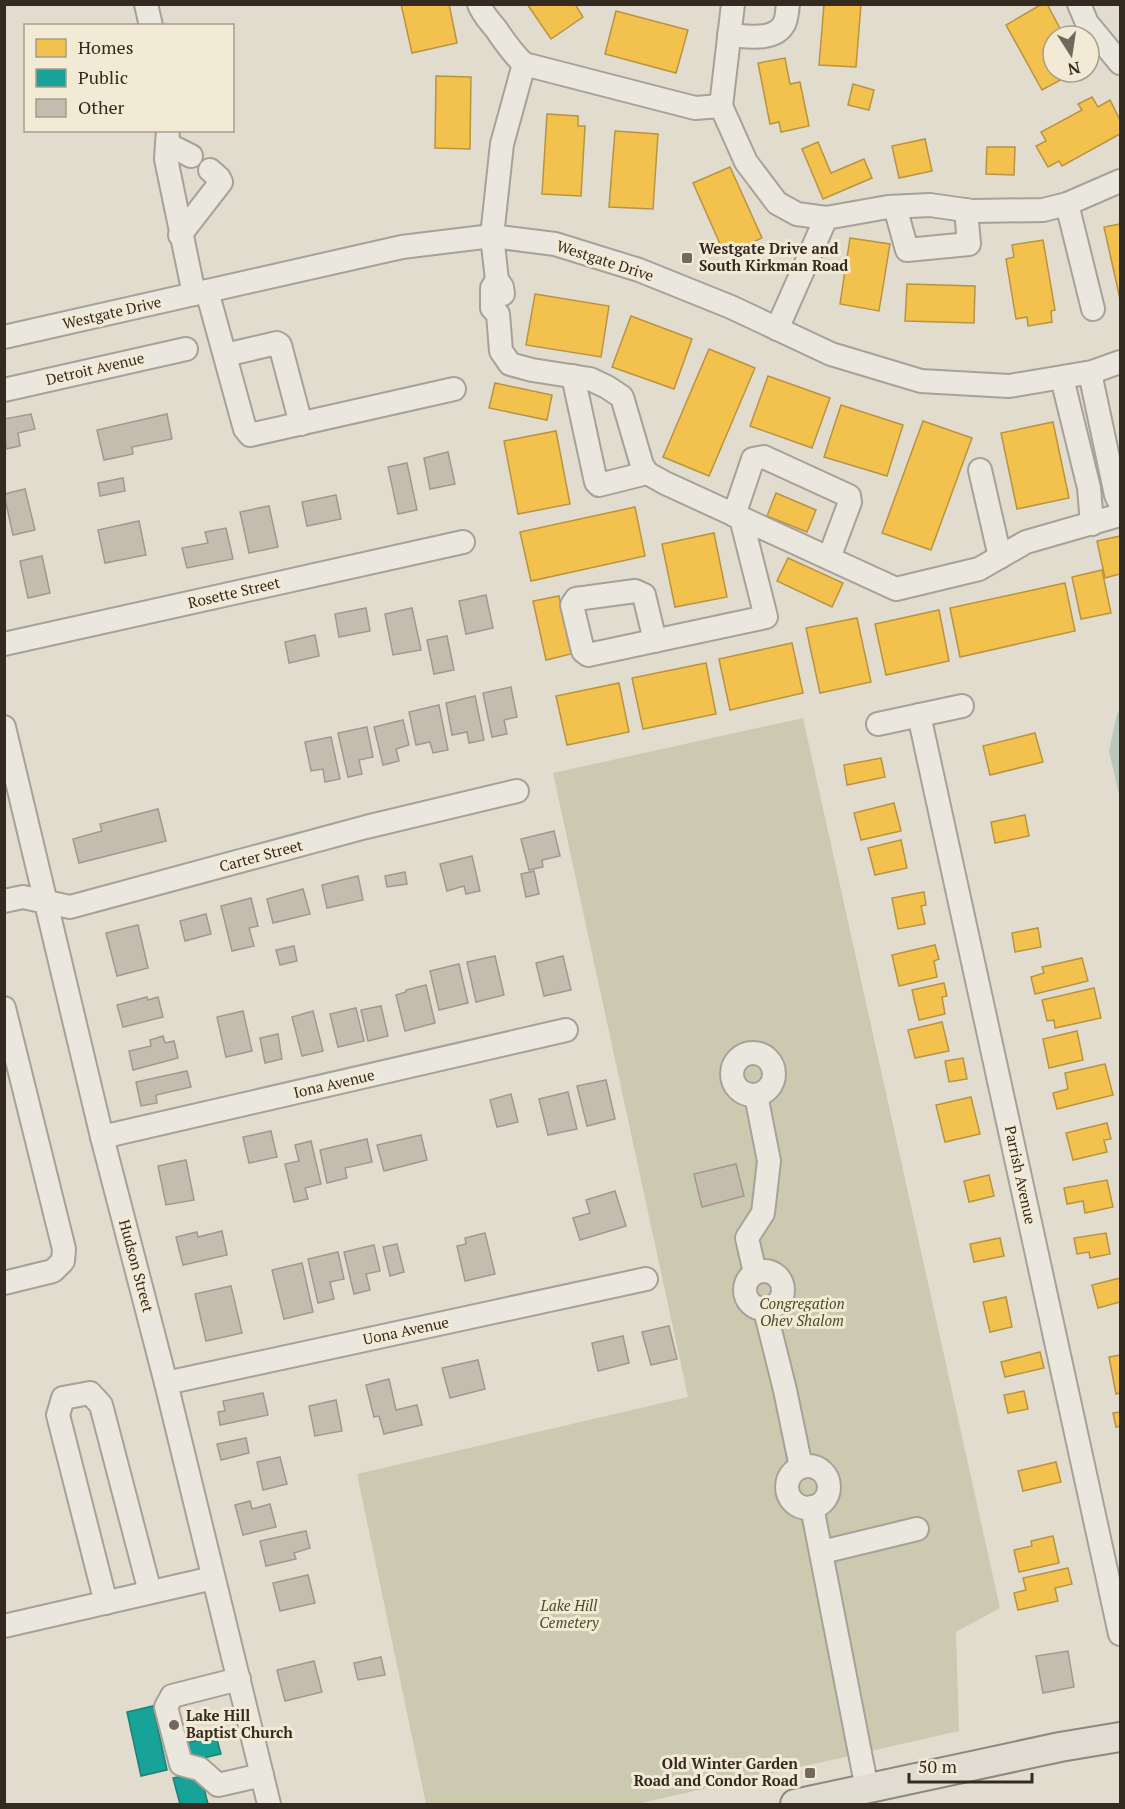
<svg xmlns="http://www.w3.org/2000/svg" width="1125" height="1809" font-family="'PT Serif',serif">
<rect width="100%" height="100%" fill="#e2dcce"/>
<polygon fill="#cbcab1" points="803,718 1000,1608 956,1632 959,1731 637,1804 426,1804 357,1474 688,1397 553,773"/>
<polygon fill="#b9c7be" points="1120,711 1120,799 1109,751 1117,714"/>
<g fill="#f2c14e" stroke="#b99440" stroke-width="1.5">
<polygon points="401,4 449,4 457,43 412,53"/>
<polygon points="527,4 575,4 583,17 551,39"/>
<polygon points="824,4 861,4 856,67 819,65"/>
<polygon points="1042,4 1047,4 1064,36 1053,36 1053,72 1075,72 1042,90 1006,25"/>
<polygon points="616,11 688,30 676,73 605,54"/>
<polygon points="785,58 790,84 800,82 809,126 781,132 779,122 770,124 758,63"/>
<polygon points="436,76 471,77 470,149 435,148"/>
<polygon points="853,84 874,90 869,110 848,105"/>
<polygon points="1092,97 1098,107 1110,100 1120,120 1120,134 1062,166 1059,161 1048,167 1036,146 1046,141 1041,132 1082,110 1078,104"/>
<polygon points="547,114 578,116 578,126 585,126 581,196 542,194"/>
<polygon points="615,131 658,134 653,209 609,207"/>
<polygon points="925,139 932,171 899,178 892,146"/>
<polygon points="818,142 831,173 864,159 872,178 823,199 802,149"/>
<polygon points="987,147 1015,147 1014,175 986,174"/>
<polygon points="730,167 762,238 725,255 693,183"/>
<polygon points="1120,224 1120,299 1104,227"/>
<polygon points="850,238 890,244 879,311 840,304"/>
<polygon points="1043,240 1055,310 1051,311 1052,322 1028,326 1027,317 1016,319 1006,259 1014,257 1012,245"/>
<polygon points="907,284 975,286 974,323 905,321"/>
<polygon points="535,294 609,306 601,357 526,345"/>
<polygon points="631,316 692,339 674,389 612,367"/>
<polygon points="709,349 755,368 709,476 663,457"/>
<polygon points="768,376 830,398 812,448 750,426"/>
<polygon points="495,383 552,395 547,420 489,408"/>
<polygon points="841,405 903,425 887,476 824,457"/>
<polygon points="923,421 972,438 931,550 882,533"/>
<polygon points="1053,422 1069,498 1017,509 1001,433"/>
<polygon points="556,431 570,504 518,514 504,441"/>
<polygon points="776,493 816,510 807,532 767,516"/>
<polygon points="635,507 645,556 531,581 520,532"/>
<polygon points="714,533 727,597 675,607 662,544"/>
<polygon points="1120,536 1120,574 1105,578 1097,541"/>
<polygon points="788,558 843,583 832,607 777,581"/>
<polygon points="1102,570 1111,613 1081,619 1072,577"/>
<polygon points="1065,583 1075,631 960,657 950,608"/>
<polygon points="559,596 571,654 546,660 533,601"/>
<polygon points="939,610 949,661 886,675 875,624"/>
<polygon points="857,618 871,682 820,693 806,628"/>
<polygon points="792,643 803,693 730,710 719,659"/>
<polygon points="706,663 716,714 643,729 632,678"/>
<polygon points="619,683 629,732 567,745 556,696"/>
<polygon points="1035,733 1043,762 990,775 983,746"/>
<polygon points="881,758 885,777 847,785 844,765"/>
<polygon points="894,803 901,831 861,840 854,813"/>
<polygon points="1025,815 1029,836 995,843 991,822"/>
<polygon points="901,840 907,868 875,875 868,848"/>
<polygon points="924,892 926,905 921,906 925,924 898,929 892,898"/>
<polygon points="1038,928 1041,947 1015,952 1012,933"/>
<polygon points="935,945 939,959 934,961 937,977 899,986 892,955"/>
<polygon points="1082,958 1088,981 1035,994 1031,977 1044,973 1042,967"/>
<polygon points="944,983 947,996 942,997 945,1014 919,1020 912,990"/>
<polygon points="1094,988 1101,1018 1055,1028 1054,1020 1047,1021 1042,1000"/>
<polygon points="942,1022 949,1051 915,1058 908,1030"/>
<polygon points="1077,1031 1083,1060 1049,1068 1043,1039"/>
<polygon points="963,1058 967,1079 949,1082 945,1061"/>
<polygon points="1105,1064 1113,1095 1057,1109 1053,1093 1068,1089 1065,1073"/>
<polygon points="971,1097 980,1134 945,1142 936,1105"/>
<polygon points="1107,1123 1111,1139 1104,1140 1107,1152 1073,1160 1066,1133"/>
<polygon points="989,1175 994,1196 969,1202 964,1181"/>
<polygon points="1107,1180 1113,1207 1085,1213 1083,1201 1067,1204 1064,1188"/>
<polygon points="1106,1233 1110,1254 1090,1258 1089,1252 1077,1254 1074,1238"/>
<polygon points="1000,1238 1004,1256 974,1262 970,1244"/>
<polygon points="1120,1278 1120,1302 1098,1308 1092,1285"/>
<polygon points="1006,1297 1012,1327 990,1332 983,1302"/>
<polygon points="1040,1352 1044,1368 1005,1377 1001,1362"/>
<polygon points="1120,1355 1120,1393 1116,1394 1109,1357"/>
<polygon points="1024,1391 1028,1409 1008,1413 1004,1395"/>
<polygon points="1120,1412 1120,1426 1116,1427 1113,1413"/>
<polygon points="1056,1462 1061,1482 1023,1491 1018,1471"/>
<polygon points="1053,1536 1059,1563 1019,1572 1014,1550 1032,1546 1031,1541"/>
<polygon points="1068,1568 1072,1584 1055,1588 1058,1601 1018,1610 1014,1593 1026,1590 1023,1578"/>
</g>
<g fill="#17a398" stroke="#207f74" stroke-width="1.5">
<polygon points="153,1706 167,1770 141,1776 127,1712"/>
<polygon points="216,1736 221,1754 190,1761 186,1743"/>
<polygon points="200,1772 208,1804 180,1804 173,1778"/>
</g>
<g fill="#c5bbaf" stroke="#a2988e" stroke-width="1.5">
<polygon points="31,414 35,429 18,433 20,446 6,449 4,419"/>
<polygon points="167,414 172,439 132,447 133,454 104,460 97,430"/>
<polygon points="448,452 455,484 430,489 424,458"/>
<polygon points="407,463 417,510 398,514 388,467"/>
<polygon points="123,478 125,491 100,496 98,483"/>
<polygon points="25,489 35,530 13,535 4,494"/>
<polygon points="336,495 341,519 307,526 302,502"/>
<polygon points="269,506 278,547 249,553 240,512"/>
<polygon points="139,521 146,555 105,563 98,530"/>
<polygon points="226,528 233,559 187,568 182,548 208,543 205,532"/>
<polygon points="42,556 50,593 28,598 20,561"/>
<polygon points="486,595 493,628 466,634 459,601"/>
<polygon points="366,608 370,631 339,637 335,614"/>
<polygon points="412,608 421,650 393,655 385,614"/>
<polygon points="315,635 319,656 289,663 285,642"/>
<polygon points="447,636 454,670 434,674 427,640"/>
<polygon points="511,687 517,717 504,720 507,734 492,737 483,693"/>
<polygon points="475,696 484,740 469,743 467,732 452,735 446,703"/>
<polygon points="439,705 448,750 433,753 430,742 416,745 409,712"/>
<polygon points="403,720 409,745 396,749 399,761 383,765 374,727"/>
<polygon points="367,727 373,757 359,760 362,774 348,777 338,733"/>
<polygon points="331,737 340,779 325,782 323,769 311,771 305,742"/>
<polygon points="158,809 166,841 79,863 73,839 102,831 100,824"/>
<polygon points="554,831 560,856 542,860 543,867 529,870 521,839"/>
<polygon points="472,856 480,891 466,894 464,886 447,891 440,864"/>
<polygon points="534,871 539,894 526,897 521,874"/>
<polygon points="405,872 407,884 387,887 385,876"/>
<polygon points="358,876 363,900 327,908 322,885"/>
<polygon points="303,889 310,914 273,923 267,899"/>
<polygon points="251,898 258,926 249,928 254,946 232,951 221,906"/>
<polygon points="206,914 211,934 185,941 180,921"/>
<polygon points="138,925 148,968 117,976 106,933"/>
<polygon points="294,946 297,961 280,965 276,950"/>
<polygon points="495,956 504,995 476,1002 467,962"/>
<polygon points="563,956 571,990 544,996 536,963"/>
<polygon points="459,964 468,1003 439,1010 430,971"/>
<polygon points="426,985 435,1023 405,1031 396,995 406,992 406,990"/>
<polygon points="147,997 148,1000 158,997 163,1017 123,1027 117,1005"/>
<polygon points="381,1006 388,1036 368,1041 361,1010"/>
<polygon points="356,1008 364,1041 338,1047 330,1014"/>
<polygon points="243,1011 252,1051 226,1057 217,1017"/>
<polygon points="313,1011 323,1051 302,1056 292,1017"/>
<polygon points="278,1034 282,1059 265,1063 260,1038"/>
<polygon points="163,1036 165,1043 174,1041 178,1058 133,1070 129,1051 151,1046 150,1040"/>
<polygon points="187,1071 191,1087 156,1095 157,1103 141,1106 136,1082"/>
<polygon points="606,1080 615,1119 587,1126 577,1086"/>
<polygon points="568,1092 577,1129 548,1135 539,1099"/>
<polygon points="511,1094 518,1122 497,1127 490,1100"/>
<polygon points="271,1131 277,1157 249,1163 243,1137"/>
<polygon points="421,1135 427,1160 384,1171 377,1145"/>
<polygon points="367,1139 372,1162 345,1168 347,1178 327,1183 320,1150"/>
<polygon points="311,1141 321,1184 305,1188 308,1199 294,1202 285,1164 299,1161 295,1145"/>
<polygon points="186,1160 194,1200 166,1205 158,1166"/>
<polygon points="736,1164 744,1196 702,1207 694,1174"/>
<polygon points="615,1191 626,1226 580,1240 573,1218 590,1213 586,1200"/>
<polygon points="222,1231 227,1255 183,1265 176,1237 197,1232 198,1237"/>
<polygon points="485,1233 495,1274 465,1281 457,1246 466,1244 465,1238"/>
<polygon points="397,1244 404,1272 390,1276 383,1247"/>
<polygon points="374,1245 380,1271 366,1274 370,1290 354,1294 344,1252"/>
<polygon points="338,1252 344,1279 330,1282 334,1299 318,1303 308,1259"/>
<polygon points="302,1263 313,1312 284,1319 272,1270"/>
<polygon points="231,1286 242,1333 206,1341 195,1294"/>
<polygon points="669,1326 677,1359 651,1365 642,1332"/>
<polygon points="623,1336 629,1363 598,1371 592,1343"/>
<polygon points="478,1360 485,1389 450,1398 442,1368"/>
<polygon points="389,1379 396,1410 417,1405 422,1425 384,1434 379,1416 374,1417 366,1385"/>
<polygon points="263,1393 268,1415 220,1425 218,1412 225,1411 223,1401"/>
<polygon points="336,1400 342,1431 315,1436 309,1406"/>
<polygon points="246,1438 249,1453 221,1460 217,1444"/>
<polygon points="280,1457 287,1484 263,1490 257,1462"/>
<polygon points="250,1501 252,1509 270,1504 276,1527 243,1535 235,1505"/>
<polygon points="306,1531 310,1548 294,1553 296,1559 266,1566 260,1541"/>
<polygon points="308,1575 315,1603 280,1611 273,1583"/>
<polygon points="1068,1651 1074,1687 1043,1693 1036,1656"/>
<polygon points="381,1657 385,1675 358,1680 354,1663"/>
<polygon points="314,1661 322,1692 285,1701 277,1670"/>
</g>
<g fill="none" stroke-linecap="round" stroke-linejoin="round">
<defs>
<g id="minor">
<polyline points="146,4 151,26"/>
<path d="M479,4c4,11 10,16 17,25 9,13 16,24 28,35l171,44 26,-2 25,56 31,41 20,11 29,4 62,-11 42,-2 42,6 71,-1 24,-6 53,-23"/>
<polyline points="1079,4 1087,23 1120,63"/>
<path d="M729,35c17,1 45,7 55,-11 3,-5 3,-14 4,-20"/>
<polyline points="721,106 733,4"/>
<polyline points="168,130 166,159 194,294"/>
<polyline points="167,144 191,156"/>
<polyline points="1067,204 1093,309"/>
<polyline points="895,207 907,250 969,244 966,210"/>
<polyline points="180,235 221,182 219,178 210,170"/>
<polyline points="497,280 492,288 492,308 498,314 501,351 510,364 532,370 590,379 607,387 622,397 642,465 647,473 665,483 896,589 979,569 1026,542 1120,515"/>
<polyline points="207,291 245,429 250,435 454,389"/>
<polyline points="503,294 502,287 497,280 492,236 502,144 524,64"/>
<polyline points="777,329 826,218"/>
<polyline points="4,337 402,247 492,236 555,244 639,270 731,307 831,354 921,381 1009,386 1092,372 1120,362"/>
<polyline points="225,355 277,343 280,345 301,424"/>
<polyline points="1090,373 1116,495 1120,503"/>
<polyline points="573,376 596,482 599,485 647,473"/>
<polyline points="1062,378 1089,488 1092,524"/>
<polyline points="4,390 186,349"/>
<polyline points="980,470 1000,557"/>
<polyline points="734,515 753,459 764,457 849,496 850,502 829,558"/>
<polyline points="655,641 644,595 635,591 576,599 572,605 583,651 588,655 766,617 741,518"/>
<polyline points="4,644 463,542"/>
<polyline points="919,715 1120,1634"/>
<polyline points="878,724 962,706"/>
<polyline points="4,727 102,1137 166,1383 269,1804"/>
<polyline points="4,901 23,897 70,907 366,827 517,791"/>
<polyline points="4,1008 64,1249 63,1261 53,1271 4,1283"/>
<circle cx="753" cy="1074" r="21"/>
<polyline points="102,1137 566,1030"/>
<circle cx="764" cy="1290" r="19"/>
<polyline points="755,1273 747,1238 763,1213 769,1161 756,1095"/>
<polyline points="765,1310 785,1390 801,1467"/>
<polyline points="166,1383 646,1279"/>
<circle cx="808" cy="1487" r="21"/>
<polyline points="812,1507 867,1789"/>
<polyline points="822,1552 917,1529"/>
<polyline points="106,1603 58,1415 63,1398 90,1393 101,1405 150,1592"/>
<polyline points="4,1626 213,1578"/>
<polyline points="239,1679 172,1696 166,1707 181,1764 200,1769 218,1785 262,1775"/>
</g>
<polyline id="major" points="795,1804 1060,1747 1120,1737"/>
</defs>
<use href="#minor" stroke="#a7a197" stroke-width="26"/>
<use href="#major" stroke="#8d877d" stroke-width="32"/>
<use href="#minor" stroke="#eae7de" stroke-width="22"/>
<use href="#major" stroke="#e1dcd1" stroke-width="28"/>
</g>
<g fill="#72685d" stroke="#f2ead5" stroke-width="2">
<rect x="681" y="252" width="12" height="12" rx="3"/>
<circle cx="174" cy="1725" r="6"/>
<rect x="804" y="1767" width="12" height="12" rx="3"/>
</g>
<g text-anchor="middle" stroke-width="6" stroke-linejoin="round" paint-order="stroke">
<g font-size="15" font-weight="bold" fill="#352a20" stroke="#f2ead5" text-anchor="start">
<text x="699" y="254">Westgate Drive and<tspan x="699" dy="17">South Kirkman Road</tspan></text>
<text x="186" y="1721">Lake Hill<tspan x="186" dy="17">Baptist Church</tspan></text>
<text x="798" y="1769" text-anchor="end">Old Winter Garden<tspan x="798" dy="17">Road and Condor Road</tspan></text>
</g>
<g font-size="15" fill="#352a20" stroke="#f2ead5">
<text transform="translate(605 261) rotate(18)" y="5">Westgate Drive</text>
<text transform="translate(112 313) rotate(-13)" y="5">Westgate Drive</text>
<text transform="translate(95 369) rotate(-13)" y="5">Detroit Avenue</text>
<text transform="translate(234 593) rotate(-13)" y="5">Rosette Street</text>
<text transform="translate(261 856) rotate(-15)" y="5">Carter Street</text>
<text transform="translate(334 1084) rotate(-13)" y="5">Iona Avenue</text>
<text transform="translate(1020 1175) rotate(78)" y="5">Parrish Avenue</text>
<text transform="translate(136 1266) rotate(75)" y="5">Hudson Street</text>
<text transform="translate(406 1331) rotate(-12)" y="5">Uona Avenue</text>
</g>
<g font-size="15" font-style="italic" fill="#454f28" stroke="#f2ead5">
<text x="802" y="1309">Congregation<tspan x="802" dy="17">Ohev Shalom</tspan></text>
<text x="569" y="1611">Lake Hill<tspan x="569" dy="17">Cemetery</tspan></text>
</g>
</g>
<rect width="1125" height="1809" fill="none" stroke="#352a20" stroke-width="12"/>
<rect x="24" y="24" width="210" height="108" fill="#f2ead5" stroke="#a69d8d" stroke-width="1.5"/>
<rect x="36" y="39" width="30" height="18" fill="#f2c14e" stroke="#a69d8d" stroke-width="1.5"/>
<text x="78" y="54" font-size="18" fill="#352a20">Homes</text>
<rect x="36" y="69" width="30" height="18" fill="#17a398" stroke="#a69d8d" stroke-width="1.5"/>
<text x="78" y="84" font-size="18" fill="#352a20">Public</text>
<rect x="36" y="99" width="30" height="18" fill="#c5bbaf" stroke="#a69d8d" stroke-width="1.5"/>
<text x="78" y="114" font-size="18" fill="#352a20">Other</text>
<g transform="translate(1071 54) rotate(168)"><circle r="28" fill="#f2ead5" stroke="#a69d8d" stroke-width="1.5"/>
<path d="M0-4.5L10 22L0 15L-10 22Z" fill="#72685d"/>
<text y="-9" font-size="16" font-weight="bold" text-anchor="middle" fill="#352a20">N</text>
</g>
<path d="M909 1773v9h123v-9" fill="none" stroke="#352a20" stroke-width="3"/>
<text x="918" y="1773" font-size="18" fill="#352a20" stroke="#f2ead5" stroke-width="4.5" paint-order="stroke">50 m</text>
</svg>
